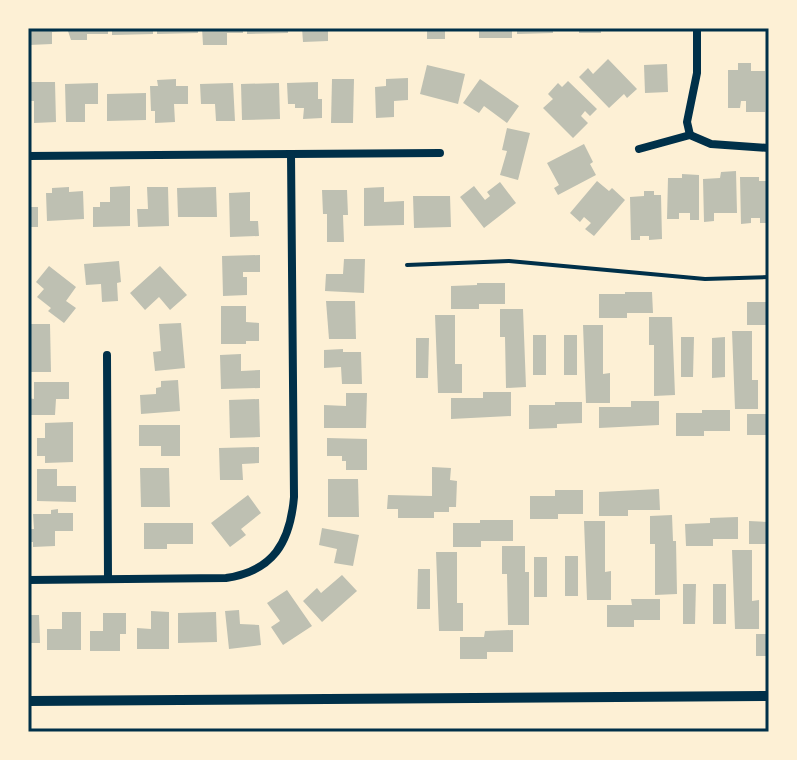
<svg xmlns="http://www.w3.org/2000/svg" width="797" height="760" font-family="'Libre Baskerville',serif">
<rect width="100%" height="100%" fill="#fdf0d5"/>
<g fill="#bec0b2">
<polygon points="28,28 62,28 62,31 52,32 52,44 29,45"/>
<polygon points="67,28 108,28 108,34 87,34 87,40 71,40"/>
<polygon points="112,28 153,28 153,34 112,35"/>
<polygon points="157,28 198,28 198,33 157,34"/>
<polygon points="202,28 243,28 243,33 227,33 227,45 203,45"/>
<polygon points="247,28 288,28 288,33 247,34"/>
<polygon points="302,28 328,28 328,41 303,42"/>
<rect x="427" y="28" width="18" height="11"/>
<rect x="479" y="28" width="33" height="10"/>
<polygon points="517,28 553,28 553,33 517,34"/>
<rect x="579" y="28" width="22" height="5"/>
<polygon points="608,59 637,89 627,98 624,94 609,108 579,77 588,68 593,74"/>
<polygon points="738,63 751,63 751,71 765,71 765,112 746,112 746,101 741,101 740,108 728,108 728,70 738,70"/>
<polygon points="667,64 668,92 645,93 644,65"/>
<polygon points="427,65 465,74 458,104 420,94"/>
<polygon points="408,78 408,100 394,101 394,117 376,118 375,87 386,86 386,79"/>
<polygon points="176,79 176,86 188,86 188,104 174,104 175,122 155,123 155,111 151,111 150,86 158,86 157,80"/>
<polygon points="332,79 354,79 353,123 331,123"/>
<polygon points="480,79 519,106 507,123 484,106 479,113 463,103"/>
<polygon points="568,81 597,109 590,116 585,111 581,116 588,123 573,138 543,108 553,99 548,94 558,83 562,87"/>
<polygon points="28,82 55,82 56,122 34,123 34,101 28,101"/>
<polygon points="318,82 318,99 322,99 322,118 303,119 304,108 295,108 295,104 288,104 287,83"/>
<polygon points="98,83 98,104 85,104 85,122 66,122 65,84"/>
<polygon points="233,83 235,121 216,121 215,104 201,104 200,84"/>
<polygon points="279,83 280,119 242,120 241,84"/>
<polygon points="146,93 146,120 107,121 107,94"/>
<polygon points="507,128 530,133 518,180 500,175 507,151 502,150"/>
<polygon points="584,144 593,162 590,164 596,175 558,195 554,188 559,185 547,163"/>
<polygon points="736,171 737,213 714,213 714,221 704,222 703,179 720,178 721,172"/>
<polygon points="682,174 699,175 699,220 690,220 690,213 679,213 679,219 667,219 668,178 682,178"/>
<polygon points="740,177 759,177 759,181 769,181 769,223 760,223 760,218 751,218 751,223 741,224"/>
<polygon points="597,181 609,191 612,188 625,200 594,236 585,229 591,223 584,217 580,222 570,213"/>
<polygon points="500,182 516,203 484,228 460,197 474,186 485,200 490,196 487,192"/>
<polygon points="130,186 130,226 93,227 93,207 100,207 100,202 110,202 110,187"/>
<polygon points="69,187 69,192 83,191 84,219 47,221 46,193 52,193 52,188"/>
<polygon points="147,187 168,187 169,226 138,227 137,209 148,209"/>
<polygon points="216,187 217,217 178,217 177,188"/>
<polygon points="384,187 384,202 404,201 404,225 364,226 364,188"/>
<polygon points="322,190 347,190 348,215 343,215 344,242 327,242 327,214 323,214"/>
<polygon points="644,191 654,191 654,195 661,195 662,239 649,240 649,236 640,236 640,240 631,240 630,197 644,196"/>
<polygon points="250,192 250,221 258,221 259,236 230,237 229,193"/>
<polygon points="413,196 450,196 451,227 414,228"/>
<rect x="28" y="207" width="10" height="20"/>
<polygon points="260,255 260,272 243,272 243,277 247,277 247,295 223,296 222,256"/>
<polygon points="344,259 365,259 364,293 325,291 326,274 343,274"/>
<polygon points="119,261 121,282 117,283 118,301 102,302 101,284 86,285 84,264"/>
<polygon points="49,266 76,287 66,301 76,308 64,323 48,311 51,308 37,297 44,289 36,282"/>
<polygon points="160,266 187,295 170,310 159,297 145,310 130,293"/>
<polygon points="477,283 505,283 505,304 479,304 479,309 451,309 451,286 477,285"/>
<polygon points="625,292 652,292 653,313 627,313 627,318 599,318 599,294 625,294"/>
<polygon points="326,301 355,301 356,339 329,339"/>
<rect x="747" y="302" width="22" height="23"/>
<polygon points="221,306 246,306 246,322 259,323 259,341 246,341 246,344 221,344"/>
<polygon points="500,309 523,309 526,387 506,388 505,337 500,337"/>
<polygon points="435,315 455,315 455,364 462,364 462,393 438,393"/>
<polygon points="649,317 672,317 675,395 654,396 654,345 649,345"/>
<polygon points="181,323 185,368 155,371 153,352 161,351 159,324"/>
<polygon points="29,324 50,324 51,372 29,372"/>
<polygon points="583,325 603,325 603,374 610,373 610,403 586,403"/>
<polygon points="732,331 752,331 752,380 758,380 758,409 735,409"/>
<rect x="533" y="335" width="13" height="40"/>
<rect x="564" y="335" width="13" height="40"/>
<polygon points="681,337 694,337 693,377 681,377"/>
<polygon points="725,337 725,377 712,378 712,338"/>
<polygon points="416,338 429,338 428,378 416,378"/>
<polygon points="343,349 343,352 361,352 362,384 342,384 341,367 324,368 324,350"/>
<polygon points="241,354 241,371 260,370 260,388 221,389 220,355"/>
<polygon points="178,380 180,411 141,414 140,395 156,394 156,388 161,387 161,381"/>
<polygon points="34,382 69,382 69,399 56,399 55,415 28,415 28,398 34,399"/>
<polygon points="483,392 511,392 511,416 451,419 451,398 483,398"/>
<polygon points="346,393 367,393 366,428 324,428 324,405 346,406"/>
<polygon points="259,399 260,437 230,438 229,400"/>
<polygon points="631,401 659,401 659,425 599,428 599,407 631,407"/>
<polygon points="555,402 582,402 582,423 557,424 557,428 529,429 529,405 555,405"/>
<polygon points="702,410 730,410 730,431 704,431 704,436 676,436 676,413 702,413"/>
<rect x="747" y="414" width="22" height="21"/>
<polygon points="73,422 73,462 45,463 45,456 37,456 37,438 45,438 45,423"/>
<polygon points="139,425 180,425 180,456 161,456 161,446 139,446"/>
<polygon points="327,438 367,439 367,470 346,470 346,461 342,461 342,456 327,456"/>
<polygon points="259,447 259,463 242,464 243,480 220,480 219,448"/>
<polygon points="432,467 451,468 450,480 457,481 456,507 449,507 449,512 434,512 434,518 398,518 398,509 387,509 388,495 432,496"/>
<polygon points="140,468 169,468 170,507 141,507"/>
<polygon points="37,469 57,469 57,486 76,486 76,502 37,501"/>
<polygon points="328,479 358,479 359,517 328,517"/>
<polygon points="659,489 660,510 628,510 628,516 599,516 599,492"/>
<polygon points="555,490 583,490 583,514 558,514 558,519 530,519 530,496 555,496"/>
<polygon points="248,495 261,513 241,529 246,535 230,547 211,523"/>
<polygon points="58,509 58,513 73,513 73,531 55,531 55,546 33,547 33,542 28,542 28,529 34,529 33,514 51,514 51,510"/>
<polygon points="672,515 673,541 676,541 677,594 655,595 655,544 650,544 650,516"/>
<polygon points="738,517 738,539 713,539 713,546 686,546 685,524 710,523 710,518"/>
<polygon points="480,520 513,520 513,541 481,541 481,547 453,547 453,523 480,523"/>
<polygon points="584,521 605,521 605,572 611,571 611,600 587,600"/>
<polygon points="749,521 769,522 769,544 749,544"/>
<polygon points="144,523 193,523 193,544 167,544 167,549 144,549"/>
<polygon points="322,528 359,535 353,566 334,563 337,549 319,545"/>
<polygon points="502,546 525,546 525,572 529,572 529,625 508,625 507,574 502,574"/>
<polygon points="732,550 752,550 752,601 759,600 759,629 735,629"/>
<polygon points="436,552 457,552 457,603 463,603 463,631 439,631"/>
<rect x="565" y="556" width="13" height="40"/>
<rect x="534" y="557" width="13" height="40"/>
<polygon points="418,569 430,569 430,609 417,609"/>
<polygon points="342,575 357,591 322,622 303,601 317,588 321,593"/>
<polygon points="683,584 696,584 695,624 683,624"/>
<rect x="713" y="584" width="13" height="40"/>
<polygon points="287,590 312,626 283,645 271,627 280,621 267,603"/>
<polygon points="631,599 660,599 660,620 634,620 634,627 607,627 607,605 632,605"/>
<polygon points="239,610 240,624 259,625 261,645 229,649 225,611"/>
<polygon points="151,611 169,612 169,649 137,649 137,628 151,629"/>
<polygon points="62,612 81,612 81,650 47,650 47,629 62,629"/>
<polygon points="216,612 217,642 178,643 178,613"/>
<polygon points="103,613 126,613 126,634 120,634 120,651 90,651 90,631 103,631"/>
<polygon points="28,615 39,615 40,643 28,643"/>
<polygon points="513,630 513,652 487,652 487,659 460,659 460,637 484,637 485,631"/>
<rect x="756" y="634" width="13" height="22"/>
</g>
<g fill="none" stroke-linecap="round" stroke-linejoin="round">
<polyline stroke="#003049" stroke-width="4" points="407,265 509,261 705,279 769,277"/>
<g stroke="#003049" stroke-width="8">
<polyline points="690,135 687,122 697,73 697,28"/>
<polyline points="639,149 690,135 711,144 769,148"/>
<polyline points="28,156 440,153"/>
<polyline points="107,355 108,579"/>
<path d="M28,580l198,-2c47,-7 64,-35 68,-81l-3,-343"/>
</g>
<polyline stroke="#003049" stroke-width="10" points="28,701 769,696"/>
</g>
<rect width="797" height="760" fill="none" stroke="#fdf0d5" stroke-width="60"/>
<rect x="30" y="30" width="737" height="700" fill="none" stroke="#003049" stroke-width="3"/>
</svg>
